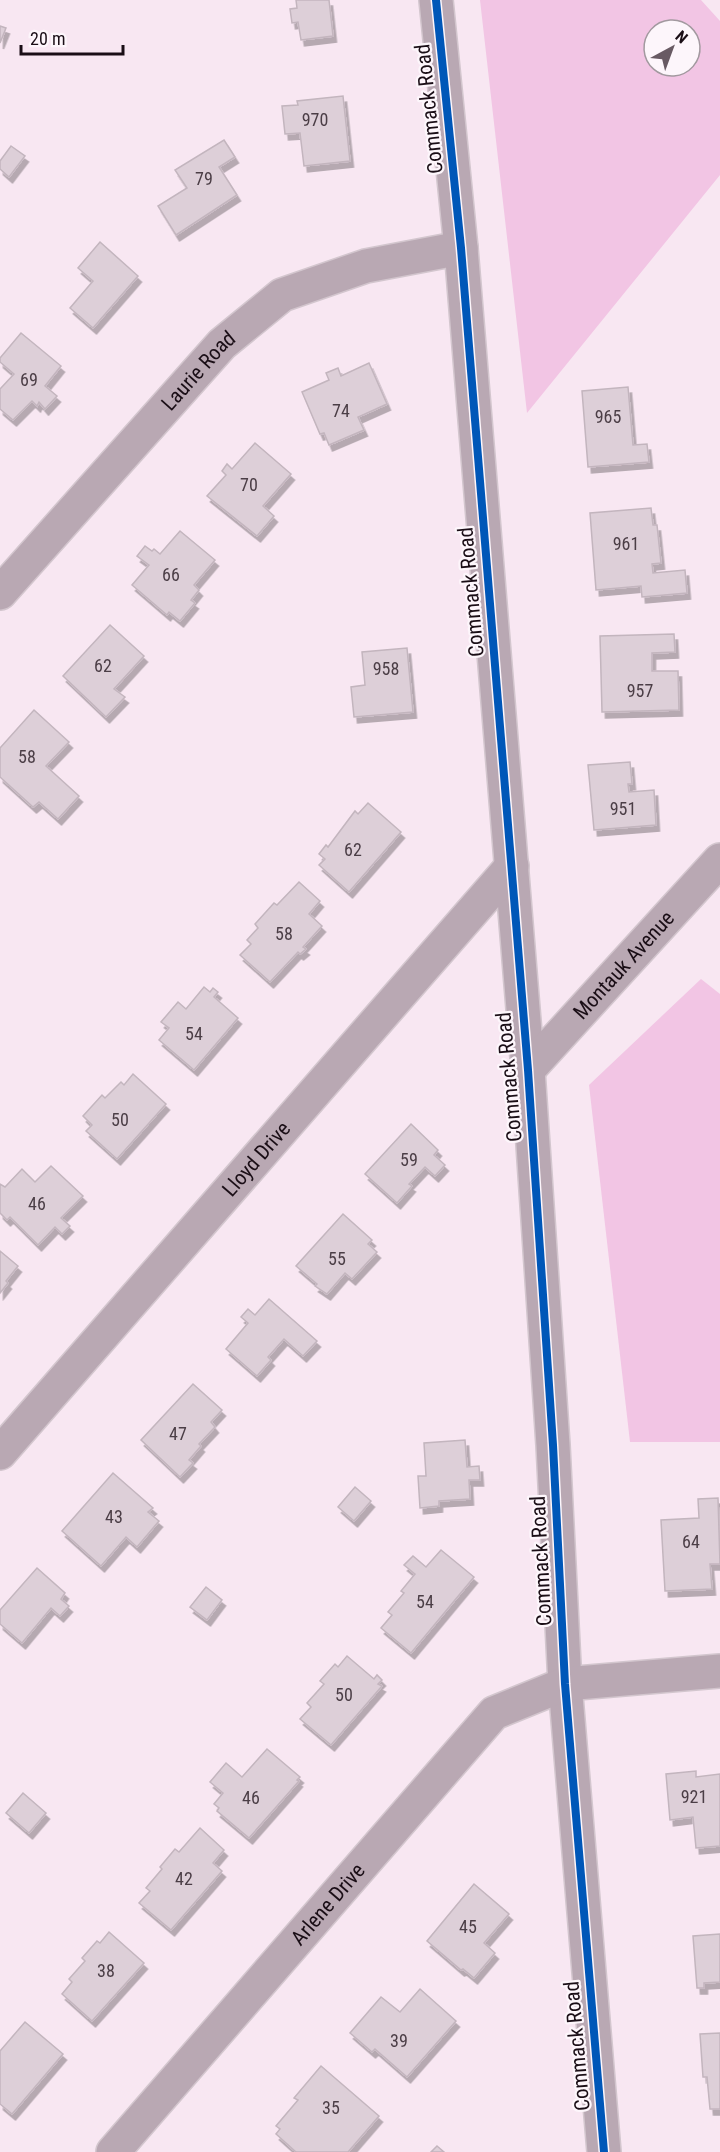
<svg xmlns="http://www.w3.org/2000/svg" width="720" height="2152" font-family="'Roboto Condensed',sans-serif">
<defs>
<filter id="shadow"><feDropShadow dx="3.5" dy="6" stdDeviation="0" flood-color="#0004"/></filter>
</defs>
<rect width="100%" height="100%" fill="#f8e7f2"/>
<g fill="#f2c5e4" fill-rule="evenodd">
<path d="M480,0h221l19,21v154l-193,238zM654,30h36v36h-36z"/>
<polygon points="701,979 720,994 720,1442 630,1442 589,1085"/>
</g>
<g fill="#ddcfd8" stroke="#c3b5be" stroke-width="1.5" filter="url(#shadow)">
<polygon points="296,0 329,0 333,36 301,40 298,22 292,23 290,9 297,8"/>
<polygon points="0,26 6,28 0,43"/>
<polygon points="343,96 350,161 304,166 300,133 285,134 282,106 298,105 297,101"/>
<polygon points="224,140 235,157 219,167 237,195 176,235 158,206 187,188 175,170"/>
<polygon points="11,146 25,156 9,177 0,169 0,161"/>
<polygon points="100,242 138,276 93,328 70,308 93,281 78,268"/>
<polygon points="21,333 61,366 45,386 57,396 45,409 39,402 37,406 32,401 13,420 0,409 0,389 14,374 0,362 0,358"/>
<polygon points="369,363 387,404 358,417 364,430 329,445 324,433 320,434 302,392 329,380 326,373 338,368 341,376"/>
<polygon points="628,387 633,445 647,444 649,462 588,467 582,391"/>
<polygon points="255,443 291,474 263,506 274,516 257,536 207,496 226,475 222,471 227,464 232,469"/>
<polygon points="651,508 653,525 657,525 661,563 652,564 653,573 685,570 687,593 642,597 641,586 596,590 590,513"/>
<polygon points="180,531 215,560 194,585 199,590 191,600 195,603 180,621 169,612 167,615 132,585 149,565 137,556 145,546 152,551 154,549 160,554"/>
<polygon points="110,625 144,656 114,689 125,697 106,717 63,676"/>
<polygon points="674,634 675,652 652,653 652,671 678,671 679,710 602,712 600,636"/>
<polygon points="407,648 413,712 354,717 351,687 365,685 362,652"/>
<polygon points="34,710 69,742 46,766 79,796 58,819 39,802 33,807 0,777 0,748"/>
<polygon points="630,762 632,784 628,784 629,792 654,790 656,825 594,830 588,765"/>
<polygon points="368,803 401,832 349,892 319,865 325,859 319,854 326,845 328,847 355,811 358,814"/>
<polygon points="299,882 320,901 309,914 322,926 303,947 306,949 300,954 298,952 270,982 240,955 251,944 247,940 258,928 255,924 274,903 277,905"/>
<polygon points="204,987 210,992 213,988 218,992 214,997 238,1018 194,1070 159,1040 169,1028 161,1022 178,1002 186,1009"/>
<polygon points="133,1074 166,1104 117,1159 86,1131 92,1125 83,1116 102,1095 105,1098 121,1082 124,1085"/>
<polygon points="411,1124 438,1150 434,1155 445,1165 435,1176 425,1167 409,1184 412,1186 397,1203 365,1174"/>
<polygon points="51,1166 83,1196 61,1218 70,1226 62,1234 55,1227 38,1245 10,1217 7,1220 0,1213 0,1184 5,1187 22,1169 35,1182"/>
<polygon points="343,1214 372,1240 368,1244 377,1252 352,1279 345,1273 327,1294 315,1286 317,1284 296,1266"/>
<polygon points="0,1251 18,1266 6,1281 8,1283 0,1293"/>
<polygon points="269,1299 317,1341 303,1356 284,1339 268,1357 271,1360 257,1376 226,1349 248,1323 241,1317 248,1309 255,1315"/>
<polygon points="193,1384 222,1410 211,1422 215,1427 199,1444 201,1446 189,1460 193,1463 180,1477 141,1440"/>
<polygon points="465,1440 467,1467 479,1466 480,1480 469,1480 470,1499 439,1501 439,1506 420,1508 418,1476 426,1476 424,1443"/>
<polygon points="113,1473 153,1508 148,1512 159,1521 137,1547 126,1537 101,1566 62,1531"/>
<polygon points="355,1487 371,1501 354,1521 338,1507"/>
<polygon points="718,1498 720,1564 710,1564 712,1589 665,1591 661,1520 699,1518 698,1499"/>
<polygon points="441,1550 474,1577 411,1653 381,1628 392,1615 388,1612 404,1593 401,1591 415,1574 404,1565 413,1556 426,1567"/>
<polygon points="37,1568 65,1593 61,1599 69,1606 60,1616 51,1608 22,1643 0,1624 0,1610"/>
<polygon points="206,1587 222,1600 207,1620 190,1607"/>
<polygon points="347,1656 374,1679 377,1675 382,1680 378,1684 382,1686 331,1745 300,1719 311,1707 307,1703 324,1684 320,1681 335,1664 338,1667"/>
<polygon points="267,1749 300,1777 297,1780 299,1781 249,1838 217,1811 219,1808 214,1804 223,1793 210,1782 226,1763 242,1777"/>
<polygon points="696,1771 696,1777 720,1774 720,1846 696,1848 693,1817 670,1820 666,1774"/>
<polygon points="23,1793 46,1813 29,1833 6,1813"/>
<polygon points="200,1828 224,1850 213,1863 222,1871 171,1930 139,1903 150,1891 146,1888 162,1869 160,1867 175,1849 179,1852"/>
<polygon points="474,1884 509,1914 484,1943 495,1953 474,1978 463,1969 461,1970 427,1941"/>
<polygon points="109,1932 144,1963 92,2021 62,1994 72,1982 69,1979 85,1961 82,1958 97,1941 100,1943"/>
<polygon points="720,1934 720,1982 704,1983 704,1988 697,1988 693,1936"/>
<polygon points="420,1989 456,2021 407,2077 375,2049 372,2052 350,2033 381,1997 400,2012"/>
<polygon points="25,2022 63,2054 12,2114 0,2104 0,2051"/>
<polygon points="720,2033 720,2109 710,2109 707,2077 703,2077 700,2034"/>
<polygon points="321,2066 379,2116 348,2152 296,2152 276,2134 280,2129 276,2126 298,2100 294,2098"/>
<polygon points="437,2146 444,2152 431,2152"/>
</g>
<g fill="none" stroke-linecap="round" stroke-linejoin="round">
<defs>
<g id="minor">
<polyline points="436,0 461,248 528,1070 553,1445 565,1684 604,2152"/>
<path id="s1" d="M0,593l222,-249 60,-49 84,-29 95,-18"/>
<path id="s2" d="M528,1070l192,-210"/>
<path id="s3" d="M0,1453l512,-587"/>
<path id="s4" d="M113,2152l381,-439 71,-29 155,-13"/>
</g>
</defs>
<use href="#minor" stroke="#d3c6ce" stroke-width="36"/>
<use href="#minor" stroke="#b9a8b3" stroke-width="33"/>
<defs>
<polyline id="cycleway" points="436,0 461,248 528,1070 553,1445 565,1684 604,2152"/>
</defs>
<use href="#cycleway" stroke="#fdf6fb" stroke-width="11"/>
<use href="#cycleway" stroke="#0057b8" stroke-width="8"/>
</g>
<g text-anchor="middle" stroke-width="4.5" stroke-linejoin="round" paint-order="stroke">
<g font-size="18" fill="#4b3e46">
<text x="315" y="126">970</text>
<text x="204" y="185">79</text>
<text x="29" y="386">69</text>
<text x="341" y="417">74</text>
<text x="608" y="423">965</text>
<text x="249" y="491">70</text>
<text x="626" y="550">961</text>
<text x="171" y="581">66</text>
<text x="103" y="672">62</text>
<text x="386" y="675">958</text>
<text x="640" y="697">957</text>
<text x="27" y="763">58</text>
<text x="623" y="815">951</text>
<text x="353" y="856">62</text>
<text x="284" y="940">58</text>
<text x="194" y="1040">54</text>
<text x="120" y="1126">50</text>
<text x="409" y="1166">59</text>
<text x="37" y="1210">46</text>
<text x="337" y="1265">55</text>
<text x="178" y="1440">47</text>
<text x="114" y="1523">43</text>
<text x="691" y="1548">64</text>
<text x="425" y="1608">54</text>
<text x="344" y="1701">50</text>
<text x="694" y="1803">921</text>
<text x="251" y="1804">46</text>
<text x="184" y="1885">42</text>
<text x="468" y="1933">45</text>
<text x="106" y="1977">38</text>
<text x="399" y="2047">39</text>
<text x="331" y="2114">35</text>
</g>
<g font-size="21" fill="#1a0e16" stroke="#fdf6fb">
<text transform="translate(429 109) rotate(-96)" y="7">Commack Road</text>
<text dy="7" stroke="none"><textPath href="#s1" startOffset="298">Laurie Road</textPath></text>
<text transform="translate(471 592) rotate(-95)" y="7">Commack Road</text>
<text dy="7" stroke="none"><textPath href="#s2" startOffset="142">Montauk Avenue</textPath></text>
<text transform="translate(509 1077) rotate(-95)" y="7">Commack Road</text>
<text dy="7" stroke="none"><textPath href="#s3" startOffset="390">Lloyd Drive</textPath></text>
<text transform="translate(541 1561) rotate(-93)" y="7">Commack Road</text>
<text dy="7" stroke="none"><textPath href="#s4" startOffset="328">Arlene Drive</textPath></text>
<text transform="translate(577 2046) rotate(-95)" y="7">Commack Road</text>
</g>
</g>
<g transform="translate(672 48) rotate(41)"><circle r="28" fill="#fdf6fb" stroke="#a2999f" stroke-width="1.5"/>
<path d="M0-4.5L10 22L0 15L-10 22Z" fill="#685a63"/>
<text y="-9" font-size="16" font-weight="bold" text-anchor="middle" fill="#1a0e16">N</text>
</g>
<path d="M21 45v9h102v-9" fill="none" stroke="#1a0e16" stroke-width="3"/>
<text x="30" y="45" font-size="18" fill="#1a0e16" stroke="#fdf6fb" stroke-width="4.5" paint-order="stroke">20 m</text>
</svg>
